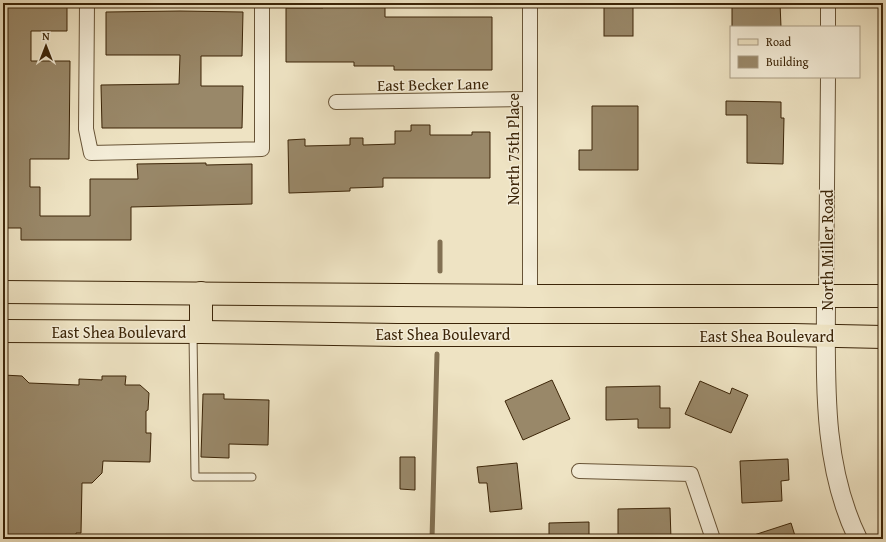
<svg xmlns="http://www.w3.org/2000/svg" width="886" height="542" font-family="'Gentium Book Plus',serif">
<rect width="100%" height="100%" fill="#eee3c3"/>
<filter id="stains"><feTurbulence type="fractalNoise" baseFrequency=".005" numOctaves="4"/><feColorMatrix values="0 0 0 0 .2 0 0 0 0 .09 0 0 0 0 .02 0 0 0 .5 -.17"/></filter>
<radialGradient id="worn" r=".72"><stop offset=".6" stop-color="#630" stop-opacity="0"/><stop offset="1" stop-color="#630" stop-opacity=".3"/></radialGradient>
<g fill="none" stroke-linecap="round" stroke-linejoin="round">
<g stroke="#827052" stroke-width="5">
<polyline points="440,271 440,242"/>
<polyline points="432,539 437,354"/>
</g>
</g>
<g fill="#998869" stroke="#3c2508">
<polygon points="7,3 67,3 67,31 31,31 31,61 70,61 69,159 30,159 30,187 40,187 40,216 90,216 90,179 138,179 137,164 206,163 206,165 252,164 252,204 131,207 131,240 21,240 21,228 5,228 5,115 7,115"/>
<rect x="604" y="3" width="29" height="33"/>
<polygon points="732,3 780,3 781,27 732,27"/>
<polygon points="323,4 385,4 385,17 492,17 492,70 394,70 394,66 354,66 354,62 286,62 286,8 323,8"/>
<polygon points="180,11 243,12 242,56 201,56 201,86 243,86 242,128 102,128 101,85 179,84 180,55 106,55 106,12"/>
<polygon points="726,101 781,102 781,118 784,118 783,164 747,163 747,115 726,115"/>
<polygon points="592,106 638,106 638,170 579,170 579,150 592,150"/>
<polygon points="411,125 430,125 430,135 472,135 472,132 490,132 490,178 383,178 383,187 350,188 350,191 289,193 288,140 305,139 305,146 350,145 350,138 363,138 363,145 395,144 395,131 411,131"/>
<polygon points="3,375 22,376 29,383 79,385 79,379 102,380 102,376 126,376 125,385 140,385 149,393 148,410 146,411 146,433 151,433 150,462 103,461 102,473 92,483 82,483 81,533 76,533 76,539 5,539 5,505 3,505 3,457 4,457 5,410 3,408"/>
<polygon points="552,380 570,419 523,440 505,401"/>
<polygon points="700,381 730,394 732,388 748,395 731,433 685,414"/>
<polygon points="660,386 660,408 670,408 670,428 638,428 638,419 606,420 606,387"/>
<polygon points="203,394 224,394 224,399 269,400 268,445 229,444 229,458 201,457"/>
<polygon points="400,457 415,457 415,490 400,489"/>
<polygon points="788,459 789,480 781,481 782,501 742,503 740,461"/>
<polygon points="517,463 522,509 490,512 487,483 479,483 477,467"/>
<polygon points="670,508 671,539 618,539 618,509"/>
<polygon points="589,522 589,539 549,539 549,523"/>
<polygon points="791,523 796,539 752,539 751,536"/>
</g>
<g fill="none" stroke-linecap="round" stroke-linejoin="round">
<defs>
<polyline id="service" points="193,334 195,477 252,477"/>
<g id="minor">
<polyline points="87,3 86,129 91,153 262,149 262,3"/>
<polyline points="530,3 530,296"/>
<polyline points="828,27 828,3"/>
<polyline points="336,102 529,99"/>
<polyline points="826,295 828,77"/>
<polyline points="579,471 691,474 713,539"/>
</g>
<path id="tertiary" d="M826,295c0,83 -5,168 32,244"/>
<g id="primary">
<polyline points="3,292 530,296 883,296"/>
<polyline points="3,331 201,332 397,335 793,335 883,337"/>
<polyline points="201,332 201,293"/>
</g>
</defs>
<use href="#service" stroke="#685437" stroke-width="9"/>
<use href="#minor" stroke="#685437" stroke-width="16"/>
<use href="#tertiary" stroke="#685437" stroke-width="20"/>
<use href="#primary" stroke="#3c2508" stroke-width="24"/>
<use href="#service" stroke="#f4edd8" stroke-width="7"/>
<use href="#minor" stroke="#f4edd8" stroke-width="14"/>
<use href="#tertiary" stroke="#f4edd8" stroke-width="18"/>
<use href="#primary" stroke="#eee3c3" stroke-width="22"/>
</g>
<g text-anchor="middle" stroke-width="3" stroke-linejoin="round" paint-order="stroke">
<g font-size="16" fill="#3c2508" stroke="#f4edd8">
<text transform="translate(433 84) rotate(-1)" y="6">East Becker Lane</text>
<text transform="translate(513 149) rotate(-90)" y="6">North 75th Place</text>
<text transform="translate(827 250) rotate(-90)" y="6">North Miller Road</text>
<text x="119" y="338">East Shea Boulevard</text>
<text x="443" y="340">East Shea Boulevard</text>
<text x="767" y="342">East Shea Boulevard</text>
</g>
</g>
<rect width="886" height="542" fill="none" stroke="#eee3c3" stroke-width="16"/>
<rect x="4" y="4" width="878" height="534" fill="none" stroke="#3c2508" stroke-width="2"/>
<rect x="8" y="8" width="870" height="526" fill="none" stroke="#3c2508"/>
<rect x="730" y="26" width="130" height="52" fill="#f4edd8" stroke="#aa9d85"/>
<rect x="738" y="39" width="20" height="6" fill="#eee3c3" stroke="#aa9d85"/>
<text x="766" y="46" font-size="12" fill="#3c2508">Road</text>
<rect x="738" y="56" width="20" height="12" fill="#998869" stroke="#aa9d85"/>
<text x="766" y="66" font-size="12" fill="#3c2508">Building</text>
<g transform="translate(46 46)" stroke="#f4edd8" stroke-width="3" paint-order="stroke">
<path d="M0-3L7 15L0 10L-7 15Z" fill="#3c2508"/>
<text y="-6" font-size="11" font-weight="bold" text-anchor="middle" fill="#3c2508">N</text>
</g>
<rect width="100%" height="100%" filter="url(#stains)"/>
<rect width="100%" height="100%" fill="url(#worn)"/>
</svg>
